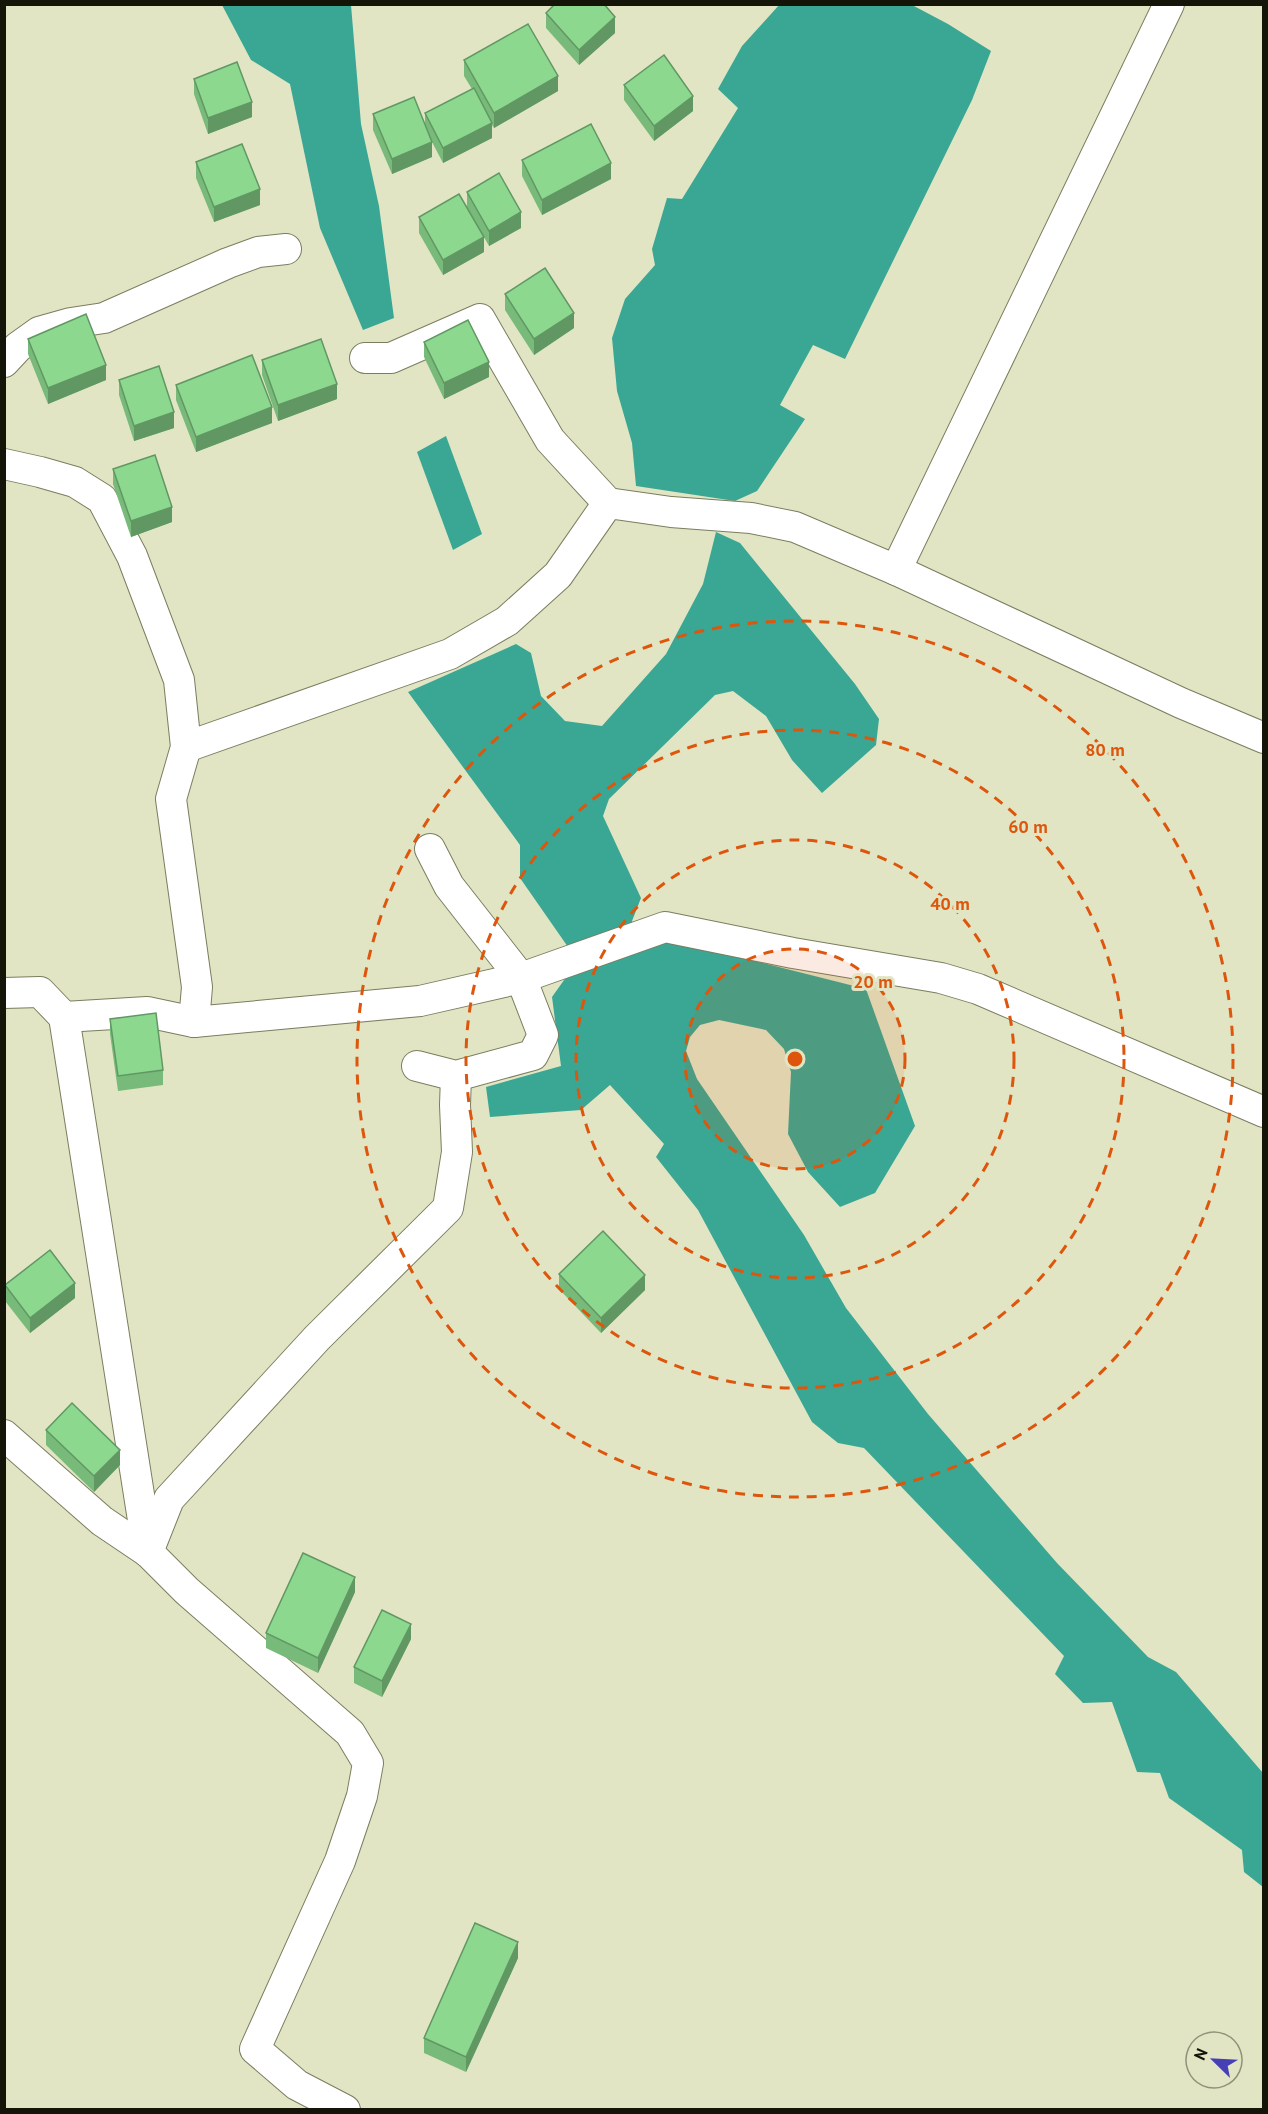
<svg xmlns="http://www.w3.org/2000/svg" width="1268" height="2114" font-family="'PT Sans',sans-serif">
<rect width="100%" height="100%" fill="#e2e5c4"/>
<g fill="#39a793">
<polygon points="780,4 912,5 948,24 991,51 972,100 845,359 813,345 780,405 805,419 757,491 735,501 636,486 632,443 617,391 612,338 625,299 655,265 652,249 667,198 682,199 738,108 718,89 742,46"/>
<polygon points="222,5 351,5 361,124 379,206 394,318 363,330 320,228 290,84 251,60"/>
<polygon points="446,436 482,534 453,550 417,452"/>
<polygon points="716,532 740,543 855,684 879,719 876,745 822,793 792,760 766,716 733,691 715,695 609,799 603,816 641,898 632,921 645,948 672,940 866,989 915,1126 875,1193 840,1207 808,1172 788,1134 791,1072 784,1049 766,1030 719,1020 700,1025 690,1037 686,1051 697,1079 804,1235 846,1308 928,1414 1057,1563 1148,1657 1176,1672 1263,1773 1263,1887 1244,1872 1242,1850 1169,1798 1160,1773 1137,1772 1112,1702 1083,1703 1055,1674 1064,1656 864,1448 838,1443 812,1422 698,1210 656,1157 664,1144 610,1085 581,1110 490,1117 486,1087 561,1066 552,997 569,973 568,947 520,878 520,845 408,692 516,644 531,653 541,696 565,721 602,726 666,654 703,584"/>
</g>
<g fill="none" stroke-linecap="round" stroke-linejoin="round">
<defs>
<g id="street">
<polyline points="365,358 391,358 480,319 550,440 608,503"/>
<polyline points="4,362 18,347 39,332 71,323 104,318 228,263 258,252 286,249"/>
<polyline points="4,464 40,472 75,482 102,499 132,556 179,680 186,747 171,799 197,987 194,1022"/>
<polyline points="896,570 1169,4"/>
<polyline points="186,747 450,654 507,621 558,575 608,503 671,512 751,518 795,527 896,570 1181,703 1264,738"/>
<polyline points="4,993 40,992 64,1017 148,1552"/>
<polyline points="64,1017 147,1012 194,1022 420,1001 521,978 665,927 793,953 941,978 978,989 1264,1112"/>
<polyline points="417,1066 456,1076 533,1055 543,1035 521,978 449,886 430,849"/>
<polyline points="4,1435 102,1521 148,1552 187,1591 350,1733 368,1763 362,1796 340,1861 255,2049 297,2085 345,2110"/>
<polyline points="148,1552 169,1499 317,1338 448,1208 457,1152 455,1105 456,1076"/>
</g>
</defs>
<use href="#street" stroke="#7b7d5f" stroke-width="32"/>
<use href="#street" stroke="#fff" stroke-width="30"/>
</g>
<g fill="#78ba7a">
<polygon points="546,13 615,33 579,65 546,28"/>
<polygon points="464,60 558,91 494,128 492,125 492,138 443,163 432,142 432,157 392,174 373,130 373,114 425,124 425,113 472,89 464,76"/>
<polygon points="194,79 252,117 208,134 194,94"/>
<polygon points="624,85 693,111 654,141 624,100"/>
<polygon points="522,160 611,179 542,215 522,176"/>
<polygon points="196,162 260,205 214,222 196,178"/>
<polygon points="467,192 521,228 489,246 467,207"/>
<polygon points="419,217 484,252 443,275 419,233"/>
<polygon points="505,294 574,328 534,355 505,310"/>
<polygon points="28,339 106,380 48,404 28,354"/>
<polygon points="424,342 489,377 444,399 424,357"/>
<polygon points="262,360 337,399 278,421 262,375"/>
<polygon points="119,380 174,428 134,441 119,395"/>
<polygon points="176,385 272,423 196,452 176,400"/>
<polygon points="113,469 172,522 131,537 113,484"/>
<polygon points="110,1019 163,1070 163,1085 118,1091 110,1034"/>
<polygon points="559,1274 645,1290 601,1333 559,1289"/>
<polygon points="5,1285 75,1298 30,1333 5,1301"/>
<polygon points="46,1430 120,1465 94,1492 46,1445"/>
<polygon points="355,1592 318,1673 266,1648 266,1633"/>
<polygon points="411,1639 382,1697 354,1683 354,1667"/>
<polygon points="518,1958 466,2072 424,2053 424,2038"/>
</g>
<g fill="#619763">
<polygon points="615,17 615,33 579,65 579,50"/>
<polygon points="558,76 558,91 494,128 494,113"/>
<polygon points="693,96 693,111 654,141 654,126"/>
<polygon points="252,102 252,117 208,134 208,118"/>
<polygon points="492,123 492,138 443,163 443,148"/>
<polygon points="432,142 432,157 392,174 392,159"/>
<polygon points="611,163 611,179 542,215 542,200"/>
<polygon points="260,189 260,205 214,222 214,207"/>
<polygon points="521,212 521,228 489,246 489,231"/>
<polygon points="484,237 484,252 443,275 443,260"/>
<polygon points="574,313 574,328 534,355 534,339"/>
<polygon points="489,362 489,377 444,399 444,383"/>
<polygon points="106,365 106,380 48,404 48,388"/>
<polygon points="337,384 337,399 278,421 278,405"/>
<polygon points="272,407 272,423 196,452 196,437"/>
<polygon points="174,412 174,428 134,441 134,426"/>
<polygon points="172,507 172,522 131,537 131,521"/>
<polygon points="645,1275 645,1290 601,1333 601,1318"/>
<polygon points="75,1283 75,1298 30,1333 30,1318"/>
<polygon points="120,1450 120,1465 94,1492 94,1476"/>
<polygon points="355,1577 355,1592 318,1673 318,1658"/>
<polygon points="411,1624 411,1639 382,1697 382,1681"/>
<polygon points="518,1942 518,1958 466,2072 466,2057"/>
</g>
<g fill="#8bd88e" stroke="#619763" stroke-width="1.5">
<polygon points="555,4 604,4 615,17 579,50 546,13"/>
<polygon points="528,24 558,76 494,113 464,60"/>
<polygon points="664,55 693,96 654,126 624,85"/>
<polygon points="237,62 252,102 208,118 194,79"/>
<polygon points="474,88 492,123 443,148 425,113"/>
<polygon points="414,97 432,142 392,159 373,114"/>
<polygon points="591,124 611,163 542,200 522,160"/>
<polygon points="242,144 260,189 214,207 196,162"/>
<polygon points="499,173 521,212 489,231 467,192"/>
<polygon points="459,194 484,237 443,260 419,217"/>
<polygon points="545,268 574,313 534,339 505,294"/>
<polygon points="86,314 106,365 48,388 28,339"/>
<polygon points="468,320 489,362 444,383 424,342"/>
<polygon points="321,339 337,384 278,405 262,360"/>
<polygon points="252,355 272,407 196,437 176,385"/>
<polygon points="159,366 174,412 134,426 119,380"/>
<polygon points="155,455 172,507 131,521 113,469"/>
<polygon points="156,1013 163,1070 118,1076 110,1019"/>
<polygon points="603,1231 645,1275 601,1318 559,1274"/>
<polygon points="50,1250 75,1283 30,1318 5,1285"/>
<polygon points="72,1403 120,1450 94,1476 46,1430"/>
<polygon points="303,1553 355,1577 318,1658 266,1633"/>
<polygon points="382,1610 411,1624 382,1681 354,1667"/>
<polygon points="475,1923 518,1942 466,2057 424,2038"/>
</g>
<circle cx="795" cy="1059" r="110" fill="#dd560c" fill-opacity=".12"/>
<g fill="none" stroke="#dd560c" stroke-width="3" stroke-dasharray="10 8">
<circle cx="795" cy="1059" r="110"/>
<circle cx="795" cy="1059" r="219"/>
<circle cx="795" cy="1059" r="329"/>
<circle cx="795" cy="1059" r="438"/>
</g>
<circle cx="795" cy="1059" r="9" fill="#dd560c" stroke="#e2e5c4" stroke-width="3"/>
<g font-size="18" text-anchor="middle" font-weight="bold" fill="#dd560c" stroke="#e2e5c4" stroke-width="6" stroke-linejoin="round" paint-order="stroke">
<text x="1105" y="756">80 m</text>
<text x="1028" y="833">60 m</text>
<text x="950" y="910">40 m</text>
<text x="873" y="988">20 m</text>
</g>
<rect width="1268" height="2114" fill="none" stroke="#141409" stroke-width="12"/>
<g transform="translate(1214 2060) rotate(294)"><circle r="28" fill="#e2e5c4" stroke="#909179" stroke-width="1.5"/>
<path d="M0-4.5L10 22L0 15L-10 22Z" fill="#473fb5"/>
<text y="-9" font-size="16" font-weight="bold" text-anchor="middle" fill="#141409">N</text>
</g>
</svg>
